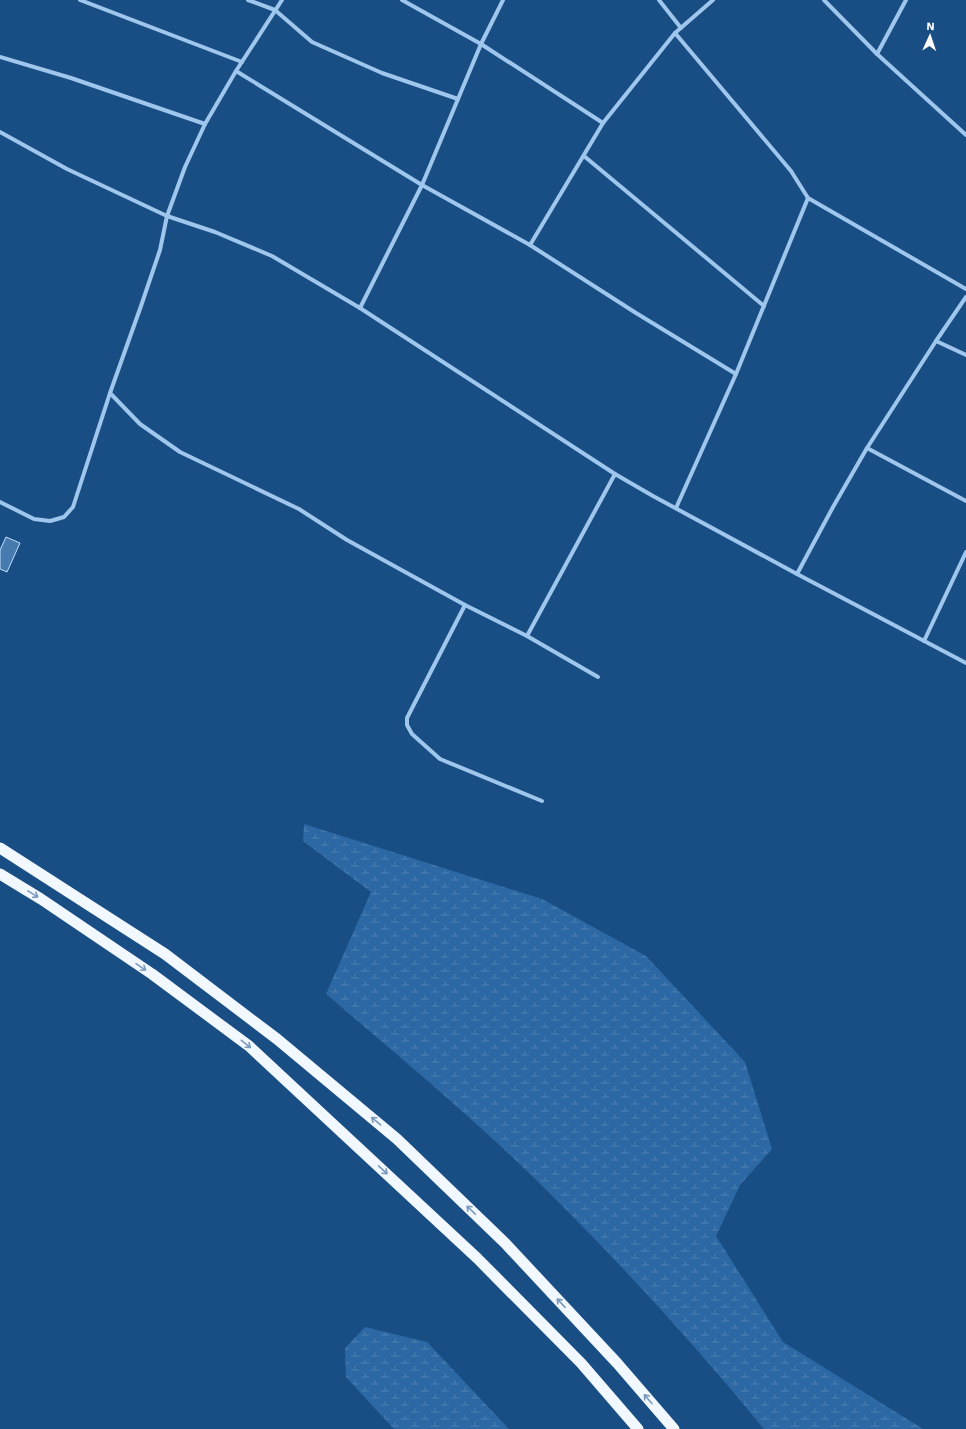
<svg xmlns="http://www.w3.org/2000/svg" width="966" height="1429" font-family="'Work Sans',sans-serif">
<defs>
<pattern id="wetland-marsh" width="20" height="14" patternUnits="userSpaceOnUse"><rect width="20" height="14" fill="#2c68a3"/><path d="M1 5h8M5 5V1M11 12h8M15 12V8" fill="none" stroke="#4c7fb1"/></pattern>
</defs>
<rect width="100%" height="100%" fill="#194e85"/>
<g fill="url(#wetland-marsh)">
<path d="M304,824l238,75 104,57 99,106 27,87 -32,36 -24,51 67,106 140,87h-159c-73,-89 -151,-174 -233,-254 -66,-64 -136,-122 -205,-181l45,-102 -68,-51z"/>
<polygon points="365,1327 427,1342 509,1429 394,1429 346,1377 345,1348"/>
</g>
<polygon fill="#467bb0" stroke="#c4dff9" points="6,537 20,543 7,572 0,569 0,550"/>
<g fill="none" stroke-linecap="round" stroke-linejoin="round">
<g stroke="#9fc6ec" stroke-width="4">
<polyline points="80,0 242,62"/>
<polyline points="248,0 275,10 312,42 382,73 458,99"/>
<polyline points="282,0 236,71 205,124 185,167 167,216 160,250 141,306 110,393 140,424 180,452 299,509 347,540 465,605 527,636 615,474 653,496 797,574 966,663"/>
<polyline points="402,0 481,44 603,123"/>
<polyline points="659,0 681,28"/>
<polyline points="824,0 877,54 966,135"/>
<polyline points="675,33 791,171 808,198 966,289"/>
<polyline points="877,54 906,0"/>
<polyline points="0,57 71,78 205,124"/>
<polyline points="236,71 422,185 530,245 636,313 736,374"/>
<polyline points="0,132 67,169 167,216 215,232 272,256 360,308 615,474"/>
<polyline points="584,156 764,306"/>
<polyline points="530,245 603,123 675,33 713,0"/>
<polyline points="360,308 422,185 481,44 503,0"/>
<polyline points="936,341 966,355"/>
<polyline points="867,448 936,341 966,297"/>
<polyline points="0,502 34,519 50,521 64,517 73,507 110,393"/>
<polyline points="676,508 736,374 808,198"/>
<polyline points="797,574 833,507 867,448 966,501"/>
<polyline points="465,605 407,718 407,725 412,734 440,759 542,801"/>
<polyline points="527,636 598,677"/>
<polyline points="924,641 966,552"/>
</g>
<g stroke="#f2f8ff" stroke-width="11">
<polyline points="0,848 165,954 277,1039 397,1139 505,1243 617,1363 674,1429"/>
<polyline points="0,874 41,899 152,974 249,1046 477,1258 581,1363 638,1429"/>
</g>
</g>
<defs><path id="oneway-shaft" d="M-6 0H5M1.5-3L5.5 0L1.5 3" fill="none" stroke-width="1.6" stroke-linecap="round" stroke-linejoin="round"/></defs>
<g stroke="#7b9abc">
<use href="#oneway-shaft" transform="translate(33 894) rotate(31)"/>
<use href="#oneway-shaft" transform="translate(141 967) rotate(34)"/>
<use href="#oneway-shaft" transform="translate(246 1044) rotate(38)"/>
<use href="#oneway-shaft" transform="translate(376 1121) rotate(-140)"/>
<use href="#oneway-shaft" transform="translate(383 1170) rotate(43)"/>
<use href="#oneway-shaft" transform="translate(471 1210) rotate(-136)"/>
<use href="#oneway-shaft" transform="translate(561 1303) rotate(-133)"/>
<use href="#oneway-shaft" transform="translate(648 1399) rotate(-131)"/>
</g>
<g transform="translate(930 36) rotate(3)" stroke="#194e85" stroke-width="3" paint-order="stroke">
<path d="M0-3L7 15L0 10L-7 15Z" fill="#ffffff"/>
<text y="-6" font-size="11" font-weight="bold" text-anchor="middle" fill="#ffffff">N</text>
</g>
</svg>
